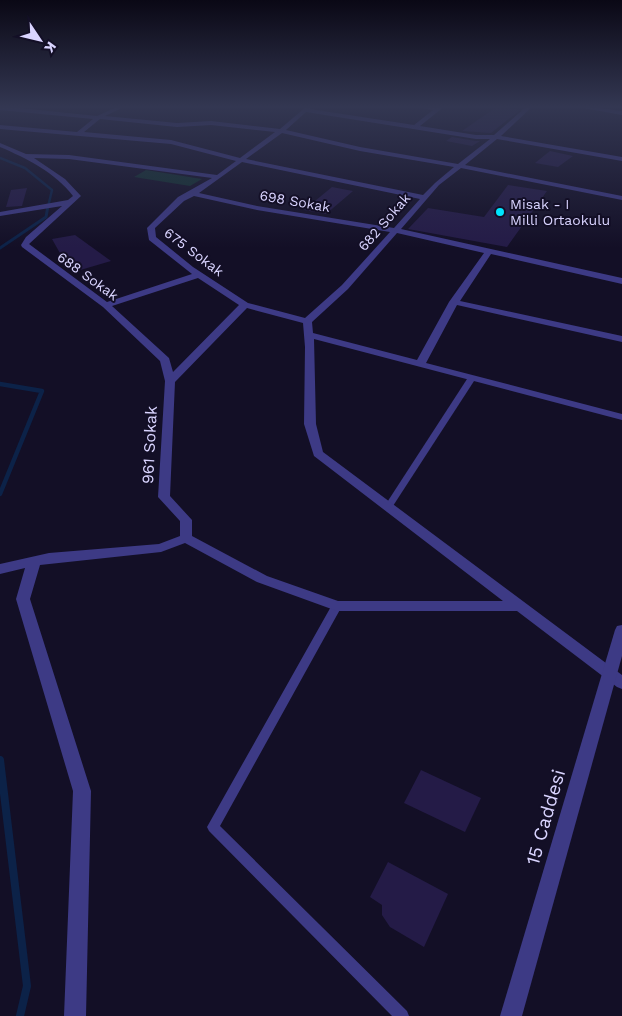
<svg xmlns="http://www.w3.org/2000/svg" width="622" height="1016" font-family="'Work Sans',sans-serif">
<rect width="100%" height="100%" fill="#130f26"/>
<polygon fill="#12302f" points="146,170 202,179 190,186 134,177"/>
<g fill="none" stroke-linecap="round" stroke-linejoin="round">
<polyline stroke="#0c2248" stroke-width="2.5" points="0,158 25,168 52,190 48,207"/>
<polyline stroke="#0c2248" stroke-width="3" points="0,248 46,217 48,206"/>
<polyline stroke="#0c2248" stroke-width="4.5" points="0,384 42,391 0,494"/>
<polyline stroke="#0c2248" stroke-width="8" points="0,760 27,986 20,1016"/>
</g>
<g fill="#241b47">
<polygon points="498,106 520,110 491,133 462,131"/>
<polygon points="452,137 476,141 480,141 472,146 446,141"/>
<polygon points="550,151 573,156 558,167 535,163"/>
<polygon points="508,185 547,191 507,247 408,229 428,208 484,217"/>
<polygon points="332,187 353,191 326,214 304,210"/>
<polygon points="27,188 22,206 6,207 11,190"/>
<polygon points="75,235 111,261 77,271 65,262 52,239"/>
<polygon points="421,770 481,798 465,832 404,803"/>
<polygon points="388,862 448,894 424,947 390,927 382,915 382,905 370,897"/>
</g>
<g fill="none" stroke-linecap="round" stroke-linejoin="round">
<g fill="#3d3a85" fill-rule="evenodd">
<polygon points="469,376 475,376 476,378 391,509 385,509 384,507"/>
<polygon points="337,602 341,603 342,606 220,826 407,1011 409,1016 392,1016 209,831 207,827 333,603"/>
</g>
<g fill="#3d3a85" fill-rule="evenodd">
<path d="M0,106l97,10 22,-10h7l-21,10 72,7 34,-2 69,8 27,-23h6l-3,3 104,16 19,-15 -21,-4h33l-25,20 56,9h18l33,-29h6l-32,30 121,21v4l-125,-22 -32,26 157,31v4l-161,-32 -22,17 -38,44 221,49v6l-131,-30 -31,47 162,35v6l-165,-37 -31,58 196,51v6l-308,-81 2,85 7,28 299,223v14l-5,-2 -100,-76h-180l-80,-29 -72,-39 -24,9 -121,13 -10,34 61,192 -5,225h-22l9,-225 -57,-192 9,-31 -25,6v-10l49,-11 110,-9 21,-8v-15l-22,-24 7,-116 -5,-20 -57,-54 -81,-60 -1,-2 5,-8 36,-31 -62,10v-4l68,-12 5,-4c-17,-23 -47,-38 -73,-49v-4l26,11 43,1 148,20 19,-14 -65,-17 -171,-15v-4l77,7 16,-13 -93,-9zM306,112l170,27h14l-32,25 -98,-17 -74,-17zM100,119l77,8 34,-2 64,7 -35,26 -69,-18 -87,-8zM282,133l78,18 94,16 -19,16 -12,12 -177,-36zM34,158l35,1 143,19 -34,19 -31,31 2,12 43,34 -85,28 -78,-58 52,-48 -16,-17zM242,162l178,37 -26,29 -137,-22 -58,-13zM194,196l63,14 133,22 -48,53 -37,33 -57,-15 -55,-36 -37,-30 -1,-9 29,-27zM397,233l87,20 -35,49 -32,58 -104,-27 -1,-11 36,-33zM198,278l41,27 -66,67 -4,-14 -57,-52zM247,308l56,15 2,24 -1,77 10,32 189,145h-165l-71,-25 -75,-40v-16l-22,-24 5,-114z"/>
<polygon points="572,106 584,106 622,111 622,115"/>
</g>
<polygon fill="#3d3a85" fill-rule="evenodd" points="622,625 622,656 522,1016 500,1016 615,630 617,626"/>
</g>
<linearGradient id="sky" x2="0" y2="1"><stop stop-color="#0a0815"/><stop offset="0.43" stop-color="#333752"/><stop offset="1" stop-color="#333752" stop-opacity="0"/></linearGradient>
<rect width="622" height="248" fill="url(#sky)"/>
<circle fill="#00e5ff" stroke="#130f26" stroke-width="2" cx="500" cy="212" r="5"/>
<g text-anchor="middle" stroke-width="4" stroke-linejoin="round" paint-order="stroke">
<g font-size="14" fill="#d9d4ff" stroke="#130f26">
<text transform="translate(295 201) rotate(10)" y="5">698 Sokak</text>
<text transform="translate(384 222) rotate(-49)" y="5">682 Sokak</text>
<text transform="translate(194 252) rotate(37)" y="5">675 Sokak</text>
<text transform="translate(88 276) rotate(36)" y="5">688 Sokak</text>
</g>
<g font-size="14" fill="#d9d4ff" stroke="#130f26" text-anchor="start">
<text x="510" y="209">Misak - I<tspan x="510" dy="16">Milli Ortaokulu</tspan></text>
</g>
<g font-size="16" fill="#d9d4ff" stroke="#130f26">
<text transform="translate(149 445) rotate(-87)" y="6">961 Sokak</text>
</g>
<g font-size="19" fill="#d9d4ff" stroke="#130f26">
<text transform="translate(545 817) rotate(-74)" y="7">15 Caddesi</text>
</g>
</g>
<g transform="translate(40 40) rotate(125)" stroke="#130f26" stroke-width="4" paint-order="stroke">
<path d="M0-4L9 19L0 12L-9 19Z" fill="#d9d4ff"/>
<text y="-8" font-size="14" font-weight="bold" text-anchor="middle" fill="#d9d4ff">K</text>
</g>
</svg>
